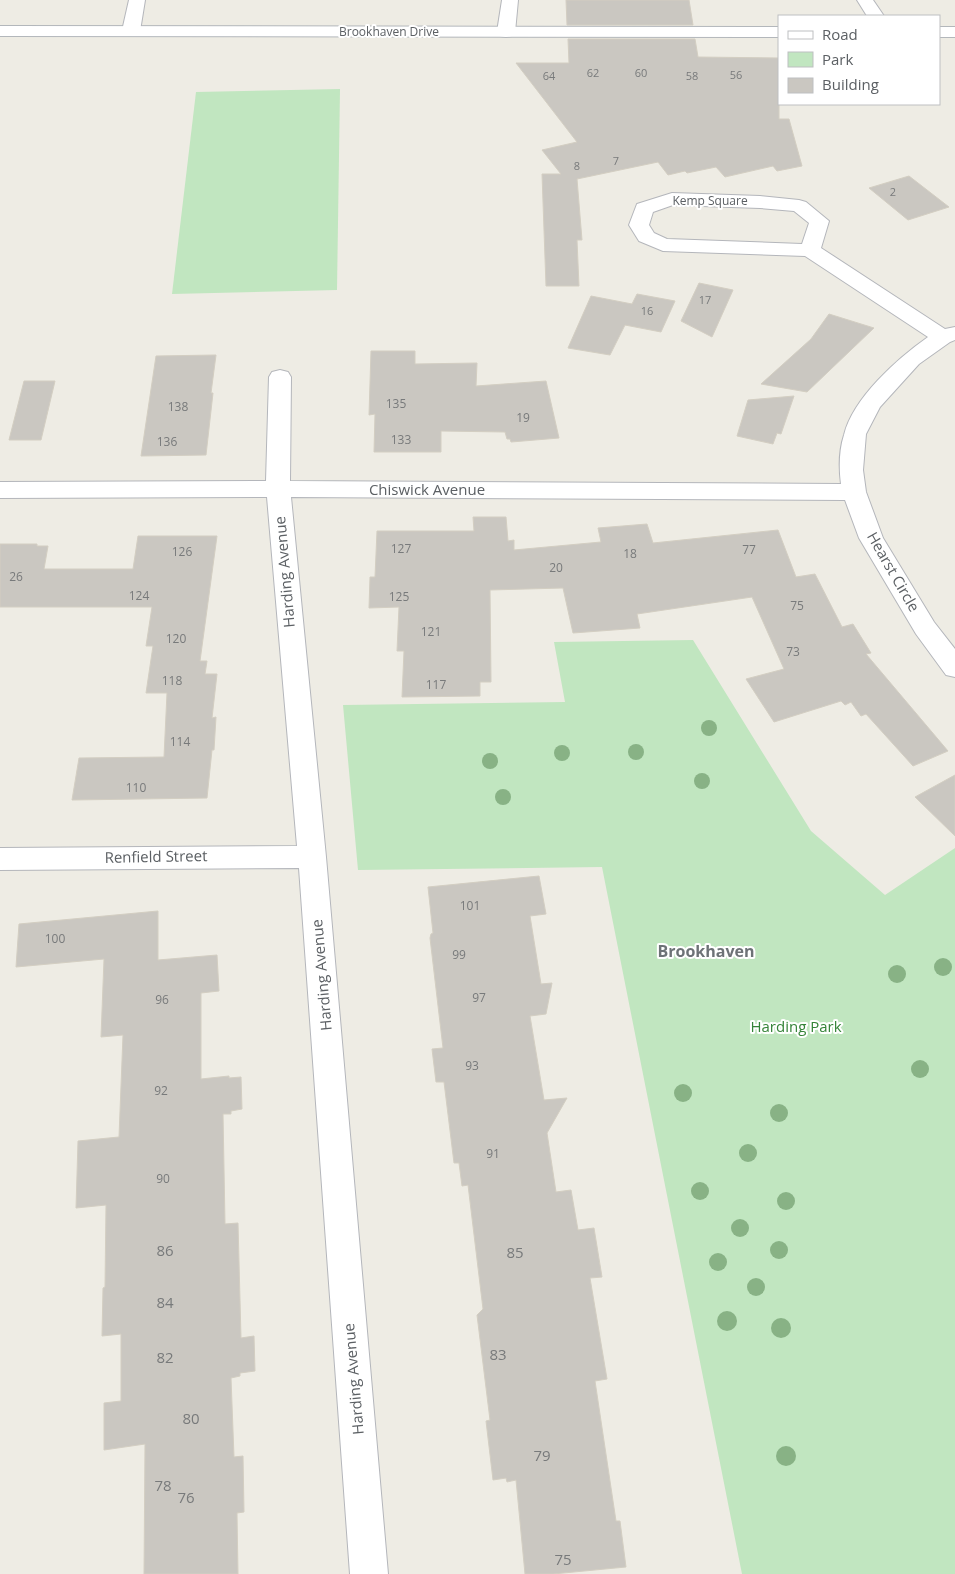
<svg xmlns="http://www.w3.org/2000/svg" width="955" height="1574" font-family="'Open Sans',sans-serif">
<rect width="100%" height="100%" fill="#eeece4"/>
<g fill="#c1e6c0">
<polygon points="340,89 337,290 172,294 196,92"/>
<polygon points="693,640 811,831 885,895 955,848 955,1574 742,1574 602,867 358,870 343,705 565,702 554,642"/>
</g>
<g fill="#cac7c1" stroke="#d3cec2">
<polygon points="566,0 689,0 693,25 567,25"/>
<polygon points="568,39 695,39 698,57 779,58 779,119 789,119 802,166 777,171 773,166 725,177 716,167 687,173 685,171 668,175 658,162 577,179 582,240 577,240 579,286 546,286 542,174 561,174 542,150 577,142 516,63 569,63"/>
<polygon points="909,176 949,207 908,220 869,188"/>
<polygon points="699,283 733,290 712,337 681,321"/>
<polygon points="637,294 675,301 661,332 625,325 610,355 568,348 591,296 632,304"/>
<polygon points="829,314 874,328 807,392 761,384 811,339"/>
<polygon points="371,351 415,351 415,364 477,363 476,386 546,381 559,438 511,442 510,439 507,439 505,432 441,431 441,452 374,452 375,414 369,415"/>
<polygon points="216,355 211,393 213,393 206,455 141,456 156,356"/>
<polygon points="24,381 55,381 41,440 9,440"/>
<polygon points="794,396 781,434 777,433 773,444 737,436 748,400"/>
<polygon points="473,517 506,517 508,541 514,540 514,550 601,542 598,528 647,524 653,543 778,530 796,577 815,574 842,627 853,624 871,653 866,654 948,751 913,766 866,714 861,716 851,702 845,705 841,701 774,722 746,679 784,669 752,597 637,614 640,628 573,633 563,588 490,590 491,682 480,682 480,696 402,697 404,651 397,651 399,607 369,608 370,577 375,577 377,531 474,531"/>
<polygon points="138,536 217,536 200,661 207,661 205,674 217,674 212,718 216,717 214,750 212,750 207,798 72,800 79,758 164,757 167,693 146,693 153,646 146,646 152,607 0,607 0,544 37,544 37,546 48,546 44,569 133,569"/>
<polygon points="955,775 955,836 915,797"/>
<polygon points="539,876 546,914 530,916 541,984 552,983 546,1014 530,1016 544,1100 567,1098 547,1133 556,1192 571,1190 578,1230 594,1228 602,1277 590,1278 607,1379 595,1381 616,1521 620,1521 626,1567 553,1574 525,1574 516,1480 507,1482 506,1478 493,1480 486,1421 490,1420 477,1315 483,1309 468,1185 462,1186 459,1163 454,1163 444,1082 436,1082 432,1049 443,1048 430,938 431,934 433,933 428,887"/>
<polygon points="158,911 158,960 217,955 219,991 201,993 201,1079 229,1076 229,1078 241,1077 242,1109 231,1111 231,1114 223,1114 225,1224 238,1223 241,1338 254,1336 255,1371 240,1373 240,1376 231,1378 234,1457 243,1456 244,1512 237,1513 238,1574 144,1574 145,1444 104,1450 104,1403 121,1401 121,1334 102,1336 103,1288 105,1287 106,1205 76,1208 78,1141 119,1137 123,1035 101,1037 104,959 16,967 19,924"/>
</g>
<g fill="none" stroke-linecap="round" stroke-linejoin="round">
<defs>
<g id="street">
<polygon points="129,0 145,0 140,31 137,35 131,36 125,35 122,31"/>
<polygon points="502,0 518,0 515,32 512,36 506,37 500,36 497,32"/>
<polygon points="857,0 873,0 884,16 867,16"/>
<path d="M672,193l88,3 39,4 7,2 23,19 -8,27 124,81 10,-2v13l-5,2 -31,22 -39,43 -14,27 -3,36 3,22 17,46 51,84 21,27v28l-9,-2 -30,-41 -57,-96 -14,-38 -554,-3 35,360 62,717h-38l-51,-706 -299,2v-22l297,-2 -30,-349 -267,1v-16l266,-1 3,-104 3,-5 8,-2 8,2 3,5 -1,104 551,3c-2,-15 -2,-34 3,-49 9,-37 54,-77 84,-98l-123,-81 -142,-5 -24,-10 -10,-16 8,-21zM673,205l87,3 34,3 15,12 -7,21 -135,-5 -13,-6 -5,-8 4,-13z"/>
</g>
<g id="secondary">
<polygon points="0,26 779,27 779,37 0,36"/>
<rect x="939" y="27" width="16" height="10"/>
</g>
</defs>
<use href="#street" stroke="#b4b6bb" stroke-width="2"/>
<use href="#secondary" stroke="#b3b7bb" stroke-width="2"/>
<use href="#street" fill="#fff" fill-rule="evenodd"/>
<use href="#secondary" fill="#fff" fill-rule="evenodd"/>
</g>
<g fill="#88b285">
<circle cx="709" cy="728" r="8"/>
<circle cx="636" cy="752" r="8"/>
<circle cx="562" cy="753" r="8"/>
<circle cx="490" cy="761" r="8"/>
<circle cx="702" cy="781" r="8"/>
<circle cx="503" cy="797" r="8"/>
<circle cx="943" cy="967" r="9"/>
<circle cx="897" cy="974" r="9"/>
<circle cx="920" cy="1069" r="9"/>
<circle cx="683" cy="1093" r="9"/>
<circle cx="779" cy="1113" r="9"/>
<circle cx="748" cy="1153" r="9"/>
<circle cx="700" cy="1191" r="9"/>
<circle cx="786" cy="1201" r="9"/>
<circle cx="740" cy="1228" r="9"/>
<circle cx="779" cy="1250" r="9"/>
<circle cx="718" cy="1262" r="9"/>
<circle cx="756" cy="1287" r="9"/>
<circle cx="727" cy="1321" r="10"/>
<circle cx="781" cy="1328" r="10"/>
<circle cx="786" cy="1456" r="10"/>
</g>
<g text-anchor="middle" stroke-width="4" stroke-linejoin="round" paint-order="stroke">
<g font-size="11" fill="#787a7b">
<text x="593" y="77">62</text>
<text x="641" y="77">60</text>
<text x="736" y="79">56</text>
<text x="549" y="80">64</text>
<text x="692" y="80">58</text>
<text x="616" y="165">7</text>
<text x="577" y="170">8</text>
<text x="893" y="196">2</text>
<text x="705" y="304">17</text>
<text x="647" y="315">16</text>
</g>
<g font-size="12" fill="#5c6064" stroke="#fff">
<text x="389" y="36">Brookhaven Drive</text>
<text x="710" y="205">Kemp Square</text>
</g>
<g font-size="12" fill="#787a7b">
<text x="396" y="408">135</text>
<text x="178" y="411">138</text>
<text x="523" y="422">19</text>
<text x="401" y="444">133</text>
<text x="167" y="446">136</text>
<text x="401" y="553">127</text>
<text x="749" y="554">77</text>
<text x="182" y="556">126</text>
<text x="630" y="558">18</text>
<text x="556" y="572">20</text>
<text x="16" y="581">26</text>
<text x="139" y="600">124</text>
<text x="399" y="601">125</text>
<text x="797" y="610">75</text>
<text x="431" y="636">121</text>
<text x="176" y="643">120</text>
<text x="793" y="656">73</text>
<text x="172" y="685">118</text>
<text x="436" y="689">117</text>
<text x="180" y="746">114</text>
<text x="136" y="792">110</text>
<text x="470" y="910">101</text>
<text x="55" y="943">100</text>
<text x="459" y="959">99</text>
<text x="479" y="1002">97</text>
<text x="162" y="1004">96</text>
<text x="472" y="1070">93</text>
<text x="161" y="1095">92</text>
<text x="493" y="1158">91</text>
<text x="163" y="1183">90</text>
</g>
<g font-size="15" fill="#5c6064" stroke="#fff">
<text x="427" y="495">Chiswick Avenue</text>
<text transform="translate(285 572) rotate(-95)" y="5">Harding Avenue</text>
<text transform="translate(893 572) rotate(60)" y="5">Hearst Circle</text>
<text transform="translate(156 857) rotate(-1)" y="5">Renfield Street</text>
<text transform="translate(322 975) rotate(-95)" y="5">Harding Avenue</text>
<text transform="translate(354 1379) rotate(-95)" y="5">Harding Avenue</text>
</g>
<g font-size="15" fill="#358338" stroke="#fff">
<text x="796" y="1032">Harding Park</text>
</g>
<g font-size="15" fill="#787a7b">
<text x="165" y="1256">86</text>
<text x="515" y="1258">85</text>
<text x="165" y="1308">84</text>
<text x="498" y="1360">83</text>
<text x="165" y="1363">82</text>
<text x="191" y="1424">80</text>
<text x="542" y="1461">79</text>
<text x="163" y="1491">78</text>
<text x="186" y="1503">76</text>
<text x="563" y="1565">75</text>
</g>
<g font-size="16" font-weight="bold" fill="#6d7276" stroke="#fff">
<text x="706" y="957">Brookhaven</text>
</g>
</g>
<rect x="778" y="15" width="162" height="90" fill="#ffffff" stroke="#bebfc1"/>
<rect x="788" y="31" width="25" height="8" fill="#ffffff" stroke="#bebfc1"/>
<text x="822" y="40" font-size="15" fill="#5c6064">Road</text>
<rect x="788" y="52" width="25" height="15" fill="#c1e6c0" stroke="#bebfc1"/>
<text x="822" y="65" font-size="15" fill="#5c6064">Park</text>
<rect x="788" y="78" width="25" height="15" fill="#cac7c1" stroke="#bebfc1"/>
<text x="822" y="90" font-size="15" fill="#5c6064">Building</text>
</svg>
